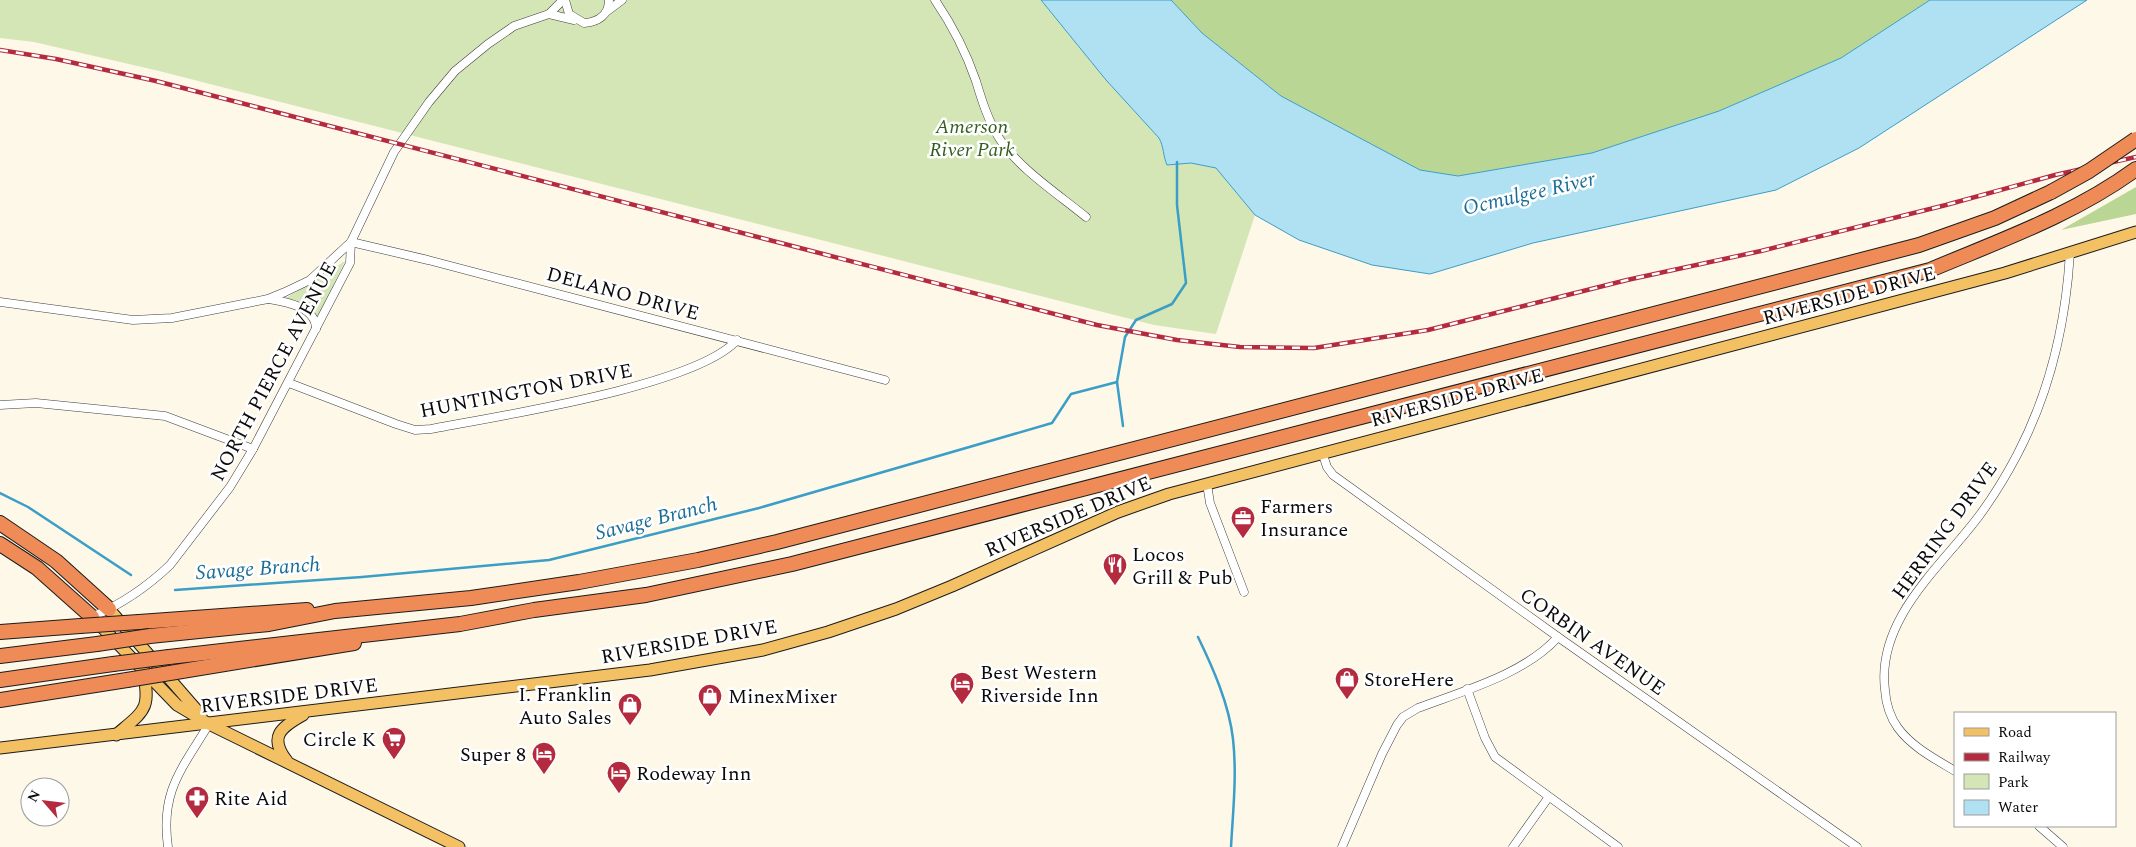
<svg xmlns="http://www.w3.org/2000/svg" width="2136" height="847" font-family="Spectral,serif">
<rect width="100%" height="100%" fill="#fef8e9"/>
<g fill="#d4e6b5">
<path d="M0,0h1041l65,80 53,58c5,9 4,18 8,27l24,-2 25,5 39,47 -39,119 -62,-9 -995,-254 -125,-29 -34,-4z"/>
<polygon points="345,261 318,316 305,305 286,298"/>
</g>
<g fill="#bad695">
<polygon points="1171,0 1930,0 1841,58 1719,111 1592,153 1458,176 1420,170 1281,96 1202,33"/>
<polygon points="2136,187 2136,214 2061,230"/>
</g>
<path fill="#b0e1f3" stroke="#3a9ec7" d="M1041,0h130l31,33 79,63 139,74 38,6 134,-23 127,-42 122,-53 89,-58h157l-228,148 -83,42 -243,53 -103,31 -58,-9 -73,-25 -44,-25 -39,-47 -25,-5 -24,2c-4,-9 -3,-18 -8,-27l-53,-58z"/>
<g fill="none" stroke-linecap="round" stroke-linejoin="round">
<g stroke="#3a9ec7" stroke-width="2.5">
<polyline points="1123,426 1117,382 1125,337 1136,320 1172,304 1186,283 1177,205 1177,162"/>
<polyline points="0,493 28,507 131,575"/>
<polyline points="175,590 362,577 549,560 759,508 1052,423 1071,394 1117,382"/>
<path d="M1198,637c15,31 31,67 35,102 4,36 0,72 -2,108"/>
</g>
<defs>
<g id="minor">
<path d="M565,0l4,14 15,9c14,-1 25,-8 25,-23"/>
<path d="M935,0c17,25 31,52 41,81 6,20 12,39 23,57 19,30 59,56 87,79"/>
<polyline points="606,12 622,0"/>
<polyline points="549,14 574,20"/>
<polyline points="351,242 428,260 885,380"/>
<path d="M269,299c18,3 47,8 47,30"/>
<polyline points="0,302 133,320 172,318 268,299 285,292 310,280 351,242"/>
<path d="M289,383l107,41 19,6 16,-1c67,-13 265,-43 306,-89"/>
<polyline points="0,405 36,403 165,416 253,449"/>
<polyline points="1322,452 1327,467 1333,475 1558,637 1857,847"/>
<polyline points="1207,484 1210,503 1244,592"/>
<path d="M92,617c30,-13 55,-30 78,-52l60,-78 23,-38 97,-186 1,-21 43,-90 35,-50 26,-31 33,-27 26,-18 35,-12 14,-14"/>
<polyline points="1467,689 1485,738 1495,757 1618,847"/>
<path d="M1955,771c-20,-12 -43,-24 -57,-43 -8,-11 -12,-24 -13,-38 -9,-71 56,-123 94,-174 14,-19 27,-40 38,-61 33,-63 49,-132 53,-203"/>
<polyline points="2039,826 2063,847"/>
<path d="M168,847c-8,-56 14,-78 41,-123"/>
<path d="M1342,847l40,-93 15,-29 6,-8 15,-9c45,-17 107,-34 140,-71"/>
<polyline points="1513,847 1548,798"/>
</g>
<g id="primary">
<polyline points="109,609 201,715"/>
<polyline points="95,620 177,705 209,724 459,847"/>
<path d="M116,735c29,-25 35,-25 27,-65"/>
<polyline points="0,748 650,670 763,650 828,632 896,609 952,586 1118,512 1169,494 2005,273 2136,232"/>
<path d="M287,761c-19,-24 -6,-34 16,-46"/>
</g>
<g id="motorway">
<polyline points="0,523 56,561 109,609"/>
<polyline points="0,544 37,568 92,617"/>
<polyline points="139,622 307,610"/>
<polyline points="0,632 80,626"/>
<polyline points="150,636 269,624 335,611 471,598 579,582 698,560 777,542 1919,245 1995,218 2051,192"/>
<polyline points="0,656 97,644"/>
<path d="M169,657l291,-33 74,-14 112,-15 146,-31 1138,-294c71,-30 143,-55 206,-101"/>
<polyline points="182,671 354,643"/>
<polyline points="0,680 113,664"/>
<polyline points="0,700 127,680"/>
</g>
</defs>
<use href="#minor" stroke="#3e3e3e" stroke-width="9"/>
<use href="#primary" stroke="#1c1c1c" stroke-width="13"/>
<use href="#motorway" stroke="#1c1c1c" stroke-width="16"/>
<use href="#minor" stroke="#fff" stroke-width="8"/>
<use href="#primary" stroke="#f3c064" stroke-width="11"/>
<use href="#motorway" stroke="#ee8b57" stroke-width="14"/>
<defs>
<polyline id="rail" points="0,50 56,59 156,81 1097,325 1177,340 1240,347 1314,348 1428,330 1627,280 1761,251 1946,205 2055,175 2136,157"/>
</defs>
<use href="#rail" stroke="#b42a3f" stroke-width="4.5"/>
<use href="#rail" stroke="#fff" stroke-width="2.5" stroke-dasharray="8" stroke-linecap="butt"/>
<defs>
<g id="motorway-bridge">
<polyline points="2051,192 2089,171 2136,139"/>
<polyline points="80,626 139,622"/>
<polyline points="97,644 150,636"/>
<polyline points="113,664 169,657"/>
<polyline points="127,680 182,671"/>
</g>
</defs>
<use href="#motorway-bridge" stroke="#1c1c1c" stroke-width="16" stroke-linecap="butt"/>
<use href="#motorway-bridge" stroke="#ee8b57" stroke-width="14"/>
</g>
<defs>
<symbol id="office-pin" viewBox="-11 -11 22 30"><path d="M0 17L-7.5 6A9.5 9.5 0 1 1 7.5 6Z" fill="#b42a3f" stroke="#fff"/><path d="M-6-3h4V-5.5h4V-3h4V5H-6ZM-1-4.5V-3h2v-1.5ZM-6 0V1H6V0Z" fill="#fff"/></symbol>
<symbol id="restaurant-pin" viewBox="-11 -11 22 30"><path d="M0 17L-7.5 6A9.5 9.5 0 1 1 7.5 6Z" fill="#b42a3f" stroke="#fff"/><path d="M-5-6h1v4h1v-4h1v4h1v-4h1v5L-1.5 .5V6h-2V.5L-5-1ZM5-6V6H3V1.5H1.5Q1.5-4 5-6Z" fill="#fff"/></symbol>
<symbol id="shop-pin" viewBox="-11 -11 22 30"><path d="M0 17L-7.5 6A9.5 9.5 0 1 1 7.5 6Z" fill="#b42a3f" stroke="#fff"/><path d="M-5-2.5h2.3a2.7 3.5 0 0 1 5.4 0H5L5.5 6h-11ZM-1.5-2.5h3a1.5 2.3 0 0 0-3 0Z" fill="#fff"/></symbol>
<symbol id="hotel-pin" viewBox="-11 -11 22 30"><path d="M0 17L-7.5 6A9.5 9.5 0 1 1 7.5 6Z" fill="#b42a3f" stroke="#fff"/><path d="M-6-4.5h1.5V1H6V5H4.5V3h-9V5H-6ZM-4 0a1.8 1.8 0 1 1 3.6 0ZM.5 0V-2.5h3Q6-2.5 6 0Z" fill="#fff"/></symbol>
<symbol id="supermarket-pin" viewBox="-11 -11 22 30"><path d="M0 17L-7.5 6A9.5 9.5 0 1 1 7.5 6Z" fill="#b42a3f" stroke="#fff"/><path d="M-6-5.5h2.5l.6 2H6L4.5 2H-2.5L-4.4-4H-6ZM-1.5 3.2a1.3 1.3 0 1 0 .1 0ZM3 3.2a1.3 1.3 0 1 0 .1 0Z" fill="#fff"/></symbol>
<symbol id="pharmacy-pin" viewBox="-11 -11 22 30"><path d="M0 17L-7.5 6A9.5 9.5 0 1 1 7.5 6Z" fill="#b42a3f" stroke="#fff"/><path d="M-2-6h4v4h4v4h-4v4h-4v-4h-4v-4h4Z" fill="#fff"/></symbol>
</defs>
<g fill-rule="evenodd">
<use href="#office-pin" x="1229" y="504" width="28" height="38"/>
<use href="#restaurant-pin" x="1101" y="551" width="28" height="38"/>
<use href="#shop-pin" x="1333" y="665" width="28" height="38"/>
<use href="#hotel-pin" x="948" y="670" width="28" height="38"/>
<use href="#shop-pin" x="696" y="682" width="28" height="38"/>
<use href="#shop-pin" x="616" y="691" width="28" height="38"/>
<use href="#supermarket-pin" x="380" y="725" width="28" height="38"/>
<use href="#hotel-pin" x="530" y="740" width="28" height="38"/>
<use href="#hotel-pin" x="605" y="759" width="28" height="38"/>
<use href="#pharmacy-pin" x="183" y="784" width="28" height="38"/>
</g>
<g text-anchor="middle" stroke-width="5" stroke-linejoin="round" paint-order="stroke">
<g font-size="20" font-style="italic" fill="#335e1f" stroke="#fff">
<text x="972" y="133">Amerson<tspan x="972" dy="23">River Park</tspan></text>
</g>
<g font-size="20" fill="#0b0b0b" stroke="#fff">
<text transform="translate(623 293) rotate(15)" y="7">DELANO DRIVE</text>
<text transform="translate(1849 295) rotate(-15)" y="7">RIVERSIDE DRIVE</text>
<text transform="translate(273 371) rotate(-62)" y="7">NORTH PIERCE AVENUE</text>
<text transform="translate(526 390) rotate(-11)" y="7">HUNTINGTON DRIVE</text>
<text transform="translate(1457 397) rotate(-15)" y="7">RIVERSIDE DRIVE</text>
<text transform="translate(1068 516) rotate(-23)" y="7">RIVERSIDE DRIVE</text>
<text transform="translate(1944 530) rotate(-54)" y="7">HERRING DRIVE</text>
<text transform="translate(689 641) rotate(-10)" y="7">RIVERSIDE DRIVE</text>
<text transform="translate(1593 641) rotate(35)" y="7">CORBIN AVENUE</text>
<text transform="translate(289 695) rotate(-7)" y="7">RIVERSIDE DRIVE</text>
</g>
<g font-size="20" fill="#0b0b0b" stroke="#fff" text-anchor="start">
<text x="1260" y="513">Farmers<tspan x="1260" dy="23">Insurance</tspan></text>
<text x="1132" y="561">Locos<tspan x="1132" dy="23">Grill &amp; Pub</tspan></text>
<text x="980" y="679">Best Western<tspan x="980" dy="23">Riverside Inn</tspan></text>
<text x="1364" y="686">StoreHere</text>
<text x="612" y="701" text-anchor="end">I. Franklin<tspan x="612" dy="23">Auto Sales</tspan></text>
<text x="728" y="703">MinexMixer</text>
<text x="376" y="746" text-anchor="end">Circle K</text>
<text x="526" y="761" text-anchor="end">Super 8</text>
<text x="636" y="780">Rodeway Inn</text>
<text x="214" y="805">Rite Aid</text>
</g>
<g font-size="21" font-style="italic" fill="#1a6e96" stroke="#fff">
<text transform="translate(1529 193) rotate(-13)" y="7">Ocmulgee River</text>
<text transform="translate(656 518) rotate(-14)" y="7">Savage Branch</text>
<text transform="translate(258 568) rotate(-4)" y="7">Savage Branch</text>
</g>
</g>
<rect x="1954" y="712" width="162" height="115" fill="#ffffff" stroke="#9d9d9d"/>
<rect x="1964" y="728" width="25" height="8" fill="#f3c064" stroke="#9d9d9d"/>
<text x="1998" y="737" font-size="15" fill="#0b0b0b">Road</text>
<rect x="1964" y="753" width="25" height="8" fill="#b42a3f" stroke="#9d9d9d"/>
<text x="1998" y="762" font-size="15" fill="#0b0b0b">Railway</text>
<rect x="1964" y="774" width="25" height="15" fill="#d4e6b5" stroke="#9d9d9d"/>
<text x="1998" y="787" font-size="15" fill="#0b0b0b">Park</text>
<rect x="1964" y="800" width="25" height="15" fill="#b0e1f3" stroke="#9d9d9d"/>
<text x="1998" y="812" font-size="15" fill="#0b0b0b">Water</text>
<g transform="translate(45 802) rotate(298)"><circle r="24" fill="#ffffff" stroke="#9d9d9d"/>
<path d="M0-4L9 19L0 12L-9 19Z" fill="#b42a3f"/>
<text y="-8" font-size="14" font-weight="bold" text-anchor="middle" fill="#0b0b0b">N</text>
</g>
</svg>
